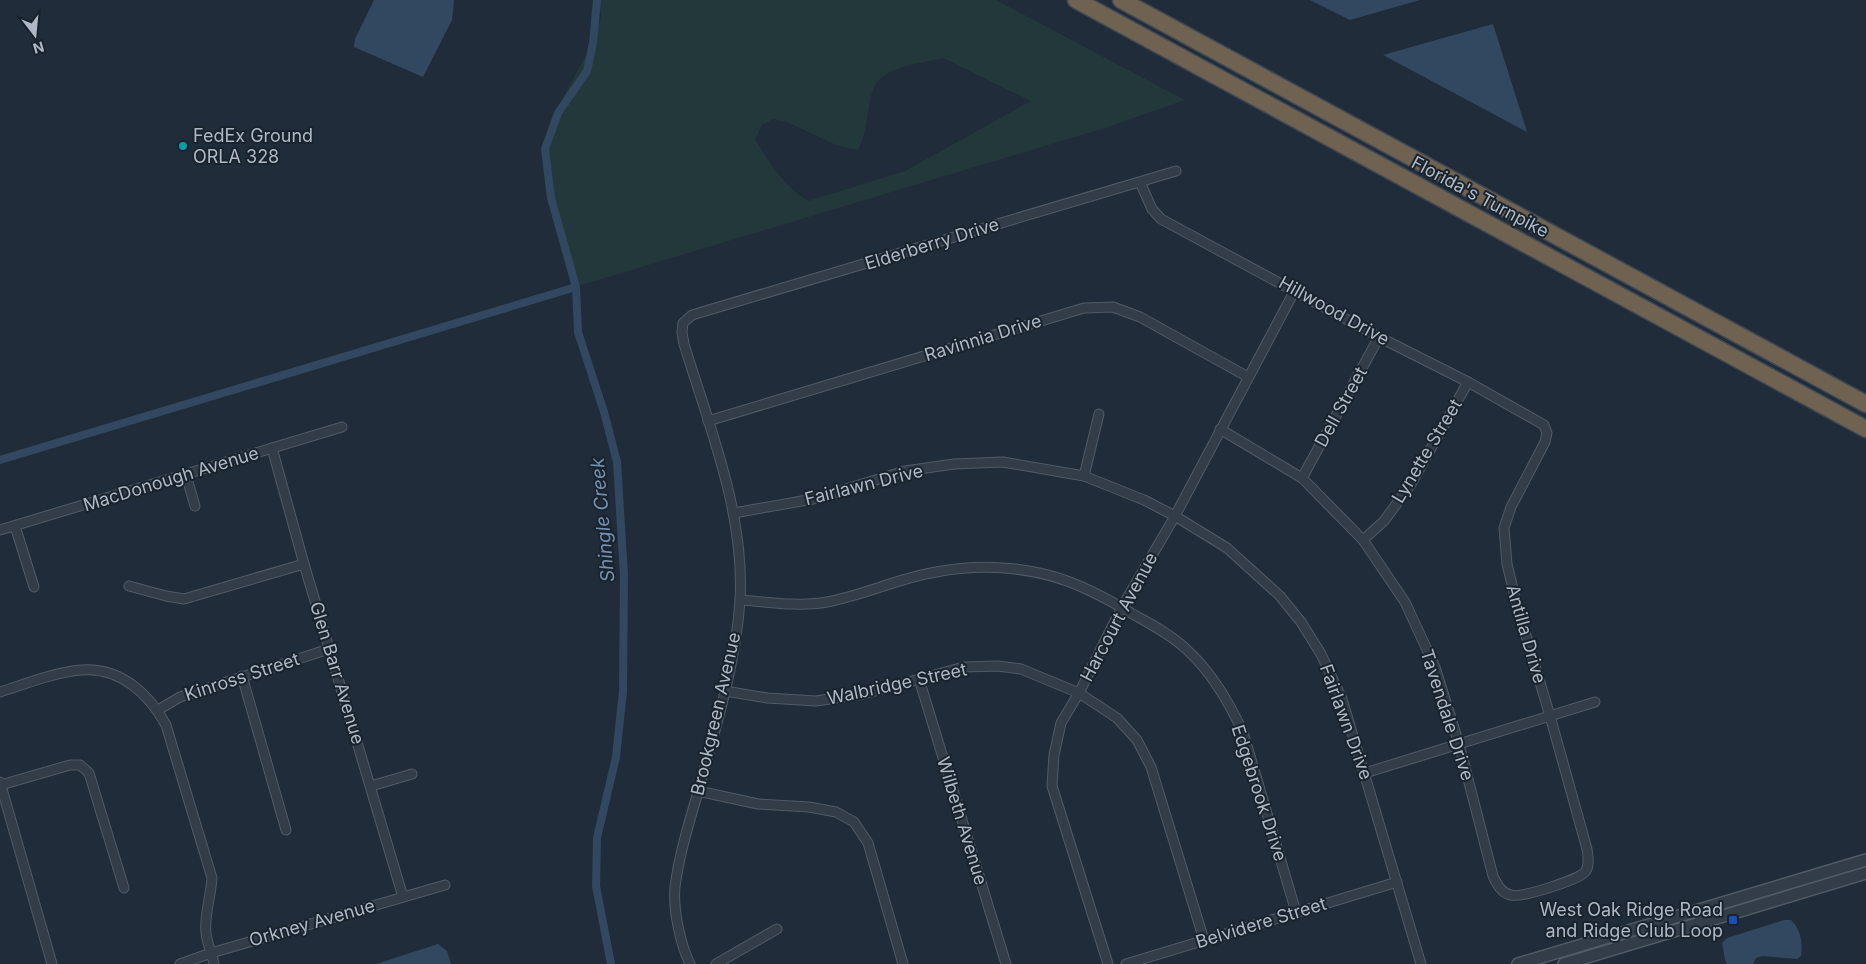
<svg xmlns="http://www.w3.org/2000/svg" width="1866" height="964" font-family="Inter,sans-serif">
<rect width="100%" height="100%" fill="#202c39"/>
<path fill="#22383a" fill-rule="evenodd" d="M599,0h397l189,100 -80,28 -530,159c-15,-55 -42,-117 -20,-172 12,-30 32,-56 43,-86l3,-13zM943,58l88,43 -126,70 -97,30c-24,-15 -39,-38 -53,-62l7,-14 11,-6 14,3 49,23 22,5c8,-17 7,-19 10,-37 1,-8 3,-19 6,-26 10,-21 49,-24 69,-29z"/>
<g fill="#324861">
<polygon points="374,0 454,0 452,20 423,77 354,47 355,39"/>
<polygon points="1310,0 1420,0 1350,20"/>
<polygon points="1493,24 1527,132 1383,55"/>
<path d="M1784,920h7c10,9 12,24 10,36l-4,3 -35,-3 -6,2 -3,6h-26l-2,-4 -3,-17 5,-5z"/>
<polygon points="438,944 447,951 451,964 376,964"/>
</g>
<g fill="none" stroke-linecap="round" stroke-linejoin="round">
<g stroke="#324861" stroke-width="8">
<polyline points="597,0 593,43 587,71 558,113 545,149 551,198 576,287 578,332 604,412 617,462 624,575 623,691 616,757 597,838 596,886 611,964"/>
<polyline points="0,460 576,287"/>
</g>
<defs>
<g id="minor">
<path d="M1140,182l12,27 9,10 218,118 89,45 76,43 3,8 -2,9 -34,65 -7,21 3,36 10,41 33,111 37,133c1,7 3,17 -2,23 -7,8 -63,26 -74,23 -10,-2 -14,-11 -18,-19l-34,-132 -24,-77 -30,-65 -42,-62 -61,-62 -82,-49"/>
<polyline points="708,421 1084,308 1113,307 1140,317 1248,377"/>
<polyline points="272,448 304,564 403,897"/>
<polyline points="186,475 195,506"/>
<polyline points="1084,476 1099,414"/>
<polyline points="1302,478 1379,337"/>
<polyline points="734,513 813,499 905,471 954,464 1003,462 1084,476 1144,500 1175,516 1227,548 1280,596 1301,622 1321,654 1342,699 1421,964"/>
<polyline points="15,526 34,587"/>
<polyline points="0,530 342,427"/>
<polyline points="1363,540 1384,521 1411,484 1468,382"/>
<polyline points="129,586 166,596 184,599 304,564"/>
<path d="M740,600c28,2 59,7 87,2 37,-7 72,-24 109,-30 43,-8 90,-6 131,9 22,8 44,20 64,32 18,10 39,21 54,35 26,23 43,53 58,84l53,180"/>
<polyline points="242,676 286,830"/>
<polyline points="919,679 1006,964"/>
<polyline points="725,691 767,698 816,701 864,694 964,667 998,666 1021,669 1079,693 1117,718 1137,740 1151,767 1204,940"/>
<path d="M0,692c25,-8 56,-20 81,-22 40,-3 68,24 85,55l46,153c-1,18 -8,37 -6,55 1,10 6,21 8,31"/>
<polyline points="158,710 180,697 329,649"/>
<polyline points="1365,773 1595,702"/>
<polyline points="0,782 52,964"/>
<polyline points="1,785 70,765 80,765 89,773 124,888"/>
<polyline points="371,786 412,774"/>
<polyline points="698,791 758,804 809,807 836,812 854,822 868,843 903,964"/>
<polyline points="180,964 211,953 445,885"/>
<path d="M690,964c-10,-21 -17,-54 -15,-77 4,-32 14,-64 23,-95 17,-63 38,-127 42,-192 5,-87 -31,-174 -56,-256l-2,-12 1,-9 9,-8 484,-144"/>
<polyline points="716,964 777,929"/>
<polyline points="1108,964 1052,786 1054,755 1061,723 1079,693 1122,607 1175,516 1295,290"/>
<polyline points="1126,964 1397,882"/>
</g>
<g id="tertiary">
<polyline points="1518,964 1866,860"/>
<polyline points="1564,964 1866,873"/>
</g>
<g id="motorway">
<polyline points="1076,0 1866,429"/>
<polyline points="1121,0 1866,404"/>
</g>
</defs>
<use href="#minor" stroke="#515b67" stroke-width="11"/>
<use href="#tertiary" stroke="#515b67" stroke-width="14"/>
<use href="#motorway" stroke="#3e4854" stroke-width="19"/>
<use href="#minor" stroke="#333d49" stroke-width="9"/>
<use href="#tertiary" stroke="#333d49" stroke-width="11"/>
<use href="#motorway" stroke="#6f6250" stroke-width="16"/>
</g>
<circle fill="#0f9aa8" stroke="#19232d" stroke-width="2" cx="183" cy="146" r="5"/>
<rect fill="#1a4fb4" stroke="#19232d" stroke-width="2" x="1728" y="915" width="10" height="10" rx="2.5"/>
<g text-anchor="middle" stroke-width="4" stroke-linejoin="round" paint-order="stroke">
<g font-size="18" fill="#aeb8c6" stroke="#19232d" text-anchor="start">
<text x="193" y="142">FedEx Ground<tspan x="193" dy="21">ORLA 328</tspan></text>
<text x="1723" y="916" text-anchor="end">West Oak Ridge Road<tspan x="1723" dy="21">and Ridge Club Loop</tspan></text>
</g>
<g font-size="18" fill="#aeb8c6" stroke="#19232d">
<text transform="translate(1480 197) rotate(28)" y="6">Florida's Turnpike</text>
<text transform="translate(932 244) rotate(-17)" y="6">Elderberry Drive</text>
<text transform="translate(1334 311) rotate(29)" y="6">Hillwood Drive</text>
<text transform="translate(983 338) rotate(-17)" y="6">Ravinnia Drive</text>
<text transform="translate(1341 407) rotate(-61)" y="6">Dell Street</text>
<text transform="translate(1427 451) rotate(-59)" y="6">Lynette Street</text>
<text transform="translate(171 479) rotate(-17)" y="6">MacDonough Avenue</text>
<text transform="translate(864 485) rotate(-14)" y="6">Fairlawn Drive</text>
<text transform="translate(1119 617) rotate(-62)" y="6">Harcourt Avenue</text>
<text transform="translate(1526 634) rotate(74)" y="6">Antilla Drive</text>
<text transform="translate(337 673) rotate(73)" y="6">Glen Barr Avenue</text>
<text transform="translate(242 677) rotate(-18)" y="6">Kinross Street</text>
<text transform="translate(897 684) rotate(-12)" y="6">Walbridge Street</text>
<text transform="translate(716 714) rotate(-77)" y="6">Brookgreen Avenue</text>
<text transform="translate(1447 715) rotate(72)" y="6">Tavendale Drive</text>
<text transform="translate(1346 722) rotate(70)" y="6">Fairlawn Drive</text>
<text transform="translate(1259 793) rotate(72)" y="6">Edgebrook Drive</text>
<text transform="translate(962 821) rotate(73)" y="6">Wilbeth Avenue</text>
<text transform="translate(312 923) rotate(-16)" y="6">Orkney Avenue</text>
<text transform="translate(1261 923) rotate(-17)" y="6">Belvidere Street</text>
</g>
<g font-size="19" font-style="italic" fill="#7490af" stroke="#19232d">
<text transform="translate(602 520) rotate(-95)" y="7">Shingle Creek</text>
</g>
</g>
<g transform="translate(35 35) rotate(164)" stroke="#19232d" stroke-width="4" paint-order="stroke">
<path d="M0-4L9 19L0 12L-9 19Z" fill="#aeb8c6"/>
<text y="-8" font-size="14" font-weight="bold" text-anchor="middle" fill="#aeb8c6">N</text>
</g>
</svg>
